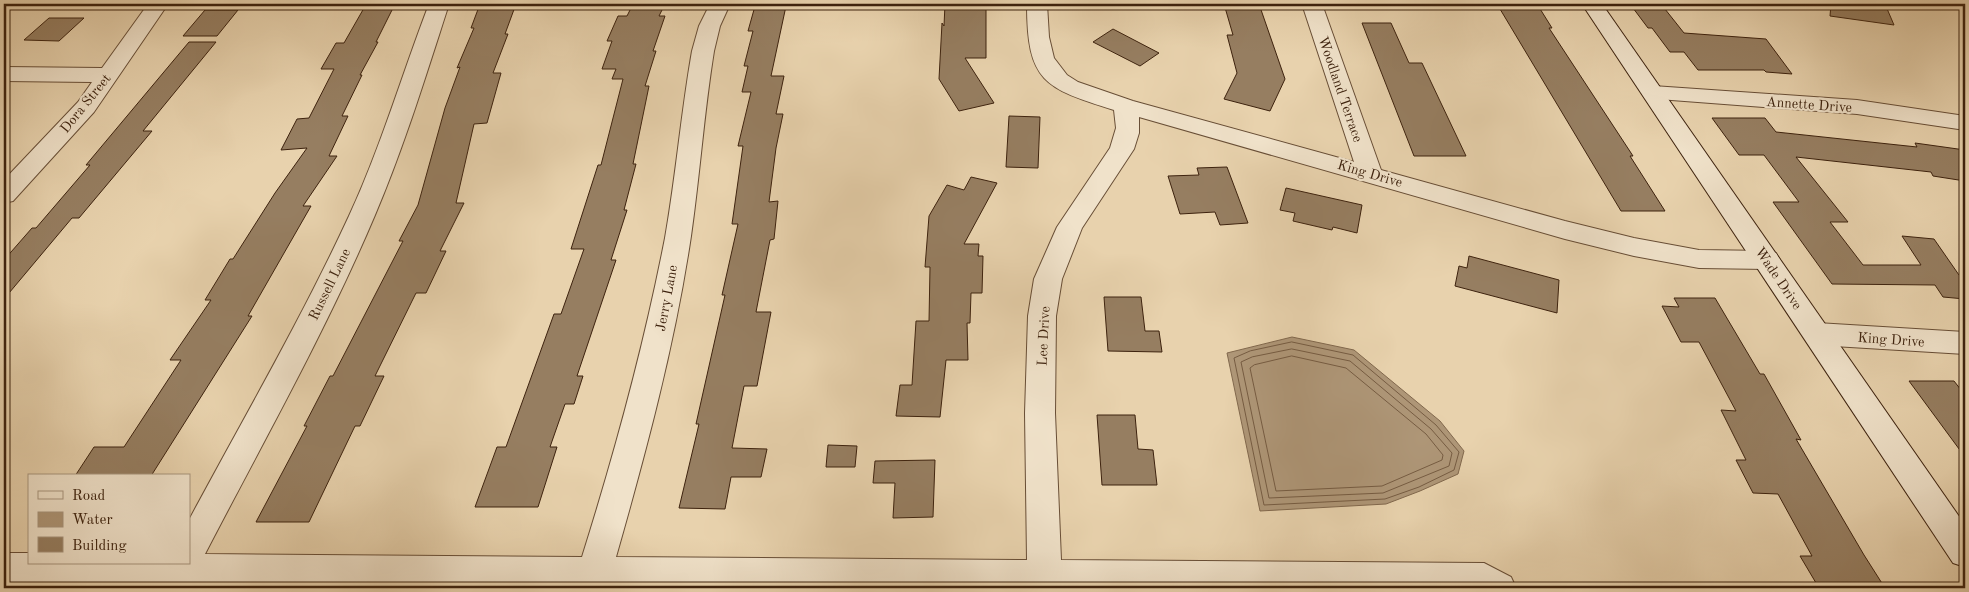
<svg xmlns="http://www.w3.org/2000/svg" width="1969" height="592" font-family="'Old Standard TT',serif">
<rect width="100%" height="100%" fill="#e8d2ad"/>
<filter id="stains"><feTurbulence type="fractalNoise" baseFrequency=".004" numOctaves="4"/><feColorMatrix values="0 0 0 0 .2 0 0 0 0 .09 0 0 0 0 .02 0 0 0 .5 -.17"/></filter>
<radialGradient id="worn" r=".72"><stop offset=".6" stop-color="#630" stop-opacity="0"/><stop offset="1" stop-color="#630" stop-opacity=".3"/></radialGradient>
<polygon fill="#ae9677" stroke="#81684d" points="1292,337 1354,350 1440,421 1464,451 1458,474 1420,491 1386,504 1260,511 1227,353"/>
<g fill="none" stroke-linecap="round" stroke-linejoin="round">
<g stroke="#765c42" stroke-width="1">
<polygon points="1292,342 1353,355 1436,425 1459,452 1454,470 1419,487 1385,499 1264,505 1234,358 1250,351"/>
<polygon points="1292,349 1350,361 1431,429 1452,453 1449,466 1383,493 1269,498 1241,362 1252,357"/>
<polygon points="1292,356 1346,368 1426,434 1443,455 1442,460 1382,486 1276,491 1250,368 1254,365"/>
</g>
</g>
<g fill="#967e61" stroke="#3d220e">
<polygon points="480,4 516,4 505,34 508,34 493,73 501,73 487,123 474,124 456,203 464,203 440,251 446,251 426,293 416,293 375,376 384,376 360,426 355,426 309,522 256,522 307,426 304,426 330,376 333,376 403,241 399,241 418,205 445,108 460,67 457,68 474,28 471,28"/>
<polygon points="633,4 665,4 659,16 665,16 653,51 656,51 645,86 649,86 633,164 636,164 624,210 627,210 611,260 616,260 577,376 583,376 574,404 565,404 550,447 557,447 538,507 475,507 497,447 506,447 554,314 561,314 584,249 571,249 598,165 601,165 623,79 612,79 616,69 602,69 612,41 607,41 618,16 627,16"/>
<polygon points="945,4 986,4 986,58 965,58 994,103 959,111 939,79 942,23 944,26"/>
<polygon points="1224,4 1259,4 1285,79 1270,111 1224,99 1237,73 1227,35 1233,35"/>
<polygon points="1497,4 1537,4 1552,28 1549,28 1633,156 1630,156 1665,211 1621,211"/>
<polygon points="1630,4 1661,4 1684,33 1766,39 1792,74 1766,72 1764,70 1698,70 1684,52 1670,52 1652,28 1648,28"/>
<polygon points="1831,4 1885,4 1894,25 1830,16"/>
<polygon points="394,6 376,42 378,42 360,75 362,75 342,116 348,116 329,156 337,156 303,206 311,206 248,316 252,316 151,476 75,476 94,447 124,447 181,360 170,360 211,300 205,300 230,259 233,259 275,193 307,148 281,150 297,119 309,118 334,69 321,69 336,43 344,43 364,8"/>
<polygon points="755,6 786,6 771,76 784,76 776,114 783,114 776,148 769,202 778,201 774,239 770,240 756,312 771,312 757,386 744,386 732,448 767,449 761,477 731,477 725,509 679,508 699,424 696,424 725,295 722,295 738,224 732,224 743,146 738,146 751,92 742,92 748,66 744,66 753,31 748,31"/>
<polygon points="205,10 238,10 217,36 183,36"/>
<polygon points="49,18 84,18 59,41 24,40"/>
<polygon points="1362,23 1391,23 1409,63 1422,63 1466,156 1414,156"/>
<polygon points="1113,29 1159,53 1140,66 1093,42"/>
<polygon points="189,42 216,42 143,131 152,131 79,218 72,218 4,299 4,260 32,228 36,228 90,165 86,165"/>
<polygon points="1009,116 1040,117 1038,168 1006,167"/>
<polygon points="1712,118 1765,118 1776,132 1917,147 1915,143 1965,150 1965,181 1933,176 1931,172 1796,157 1848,222 1830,222 1863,265 1921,265 1902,236 1934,239 1959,275 1965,275 1965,299 1943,297 1935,285 1832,284 1773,202 1799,202 1764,155 1739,155"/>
<polygon points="1227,167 1248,223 1220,225 1215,212 1180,214 1168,176 1199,175 1197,168"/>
<polygon points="971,177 997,183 964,244 979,244 978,256 983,256 982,293 971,293 970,323 967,323 968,360 946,360 940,417 896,416 900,385 912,385 916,321 929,321 930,267 925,267 929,216 947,185 964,190"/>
<polygon points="1286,188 1362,205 1357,233 1333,227 1332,230 1293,221 1295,213 1280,210"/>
<polygon points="1469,256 1559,280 1557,313 1455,286 1459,266 1467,268"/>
<polygon points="1104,297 1141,297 1145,331 1159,331 1162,352 1108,351"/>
<polygon points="1674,298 1715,298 1760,374 1764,374 1801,440 1796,439 1864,555 1885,588 1819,588 1800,556 1812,556 1778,494 1753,493 1736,460 1746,460 1721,410 1736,411 1699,342 1681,342 1662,306 1679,307"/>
<polygon points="1909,381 1954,381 1965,395 1965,457"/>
<polygon points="1097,415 1135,415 1138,449 1153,450 1157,485 1102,485"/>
<polygon points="828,445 857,446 855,467 826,467"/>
<polygon points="935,460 933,517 893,518 895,483 873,483 875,461"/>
</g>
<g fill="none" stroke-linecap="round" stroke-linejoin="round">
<defs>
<g id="street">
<polygon points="148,4 168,4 94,112 13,201 4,203 4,180 78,102 92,82 4,81 4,67 102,68"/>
<path d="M429,4h20c-23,71 -45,143 -74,211 -49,116 -112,227 -170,339l377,3c33,-105 62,-211 83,-319 11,-62 16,-125 27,-187l7,-25 11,-22h20l-10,22 -6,25c-10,61 -14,123 -23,185 -16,108 -45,216 -75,321l411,3 -2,-147 3,-97 6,-37 23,-52 53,-79 6,-20 -2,-18c-70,-22 -87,-28 -87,-106h20l2,33 5,21 13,17 11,7 55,19 221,61 -52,-158h20l59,166 184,51 69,17 65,12 68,1 9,2 4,7 -4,7 -9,2 -68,-1 -65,-12 -69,-17 -426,-122v16l-5,16 -52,79 -20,51 -6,37 -1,97 6,147 423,3 27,14 5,11h-943l-569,-5v-30h25v10h160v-43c54,-101 112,-200 160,-304 32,-69 53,-142 80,-212z"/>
<polygon points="1653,86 1857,100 1965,116 1965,130 1857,114 1645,98 1642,93 1645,88"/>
<polygon points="1817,323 1965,332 1965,354 1817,345 1807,342 1803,334 1807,326"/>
</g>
<polygon id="secondary" points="1582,4 1602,4 1965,525 1965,567 1953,563"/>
</defs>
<use href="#street" stroke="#684e36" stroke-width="2"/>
<use href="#secondary" stroke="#3d220e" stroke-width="2"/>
<use href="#street" fill="#f0e2ca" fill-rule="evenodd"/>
<use href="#secondary" fill="#f0e2ca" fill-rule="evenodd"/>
</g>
<g text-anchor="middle" stroke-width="4.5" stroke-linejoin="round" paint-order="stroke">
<g font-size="14" fill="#3d220e" stroke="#f0e2ca">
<text transform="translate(1341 89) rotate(71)" y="5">Woodland Terrace</text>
<text transform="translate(85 103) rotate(-51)" y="5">Dora Street</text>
<text transform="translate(1809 104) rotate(4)" y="5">Annette Drive</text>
<text transform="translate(1370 173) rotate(16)" y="5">King Drive</text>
<text transform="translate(1779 278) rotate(56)" y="5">Wade Drive</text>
<text transform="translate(329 284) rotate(-64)" y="5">Russell Lane</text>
<text transform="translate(666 298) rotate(-79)" y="5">Jerry Lane</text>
<text transform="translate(1043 336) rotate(-87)" y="5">Lee Drive</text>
<text transform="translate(1891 339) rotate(4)" y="5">King Drive</text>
</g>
</g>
<rect width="1969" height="592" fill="none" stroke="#e8d2ad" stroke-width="20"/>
<rect x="5" y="5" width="1959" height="582" fill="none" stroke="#3d220e" stroke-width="2.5"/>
<rect x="10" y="10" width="1949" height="572" fill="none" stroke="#3d220e"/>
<rect x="28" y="474" width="162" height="90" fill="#f0e2ca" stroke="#a8957f"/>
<rect x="38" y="491" width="25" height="8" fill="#f0e2ca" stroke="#a8957f"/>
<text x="72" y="500" font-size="15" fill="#3d220e">Road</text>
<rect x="38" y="512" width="25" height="15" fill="#ae9677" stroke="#a8957f"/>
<text x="72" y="524" font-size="15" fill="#3d220e">Water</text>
<rect x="38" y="537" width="25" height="15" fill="#967e61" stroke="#a8957f"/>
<text x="72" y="550" font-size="15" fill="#3d220e">Building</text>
<rect width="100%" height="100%" filter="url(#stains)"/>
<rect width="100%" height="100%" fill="url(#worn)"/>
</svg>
